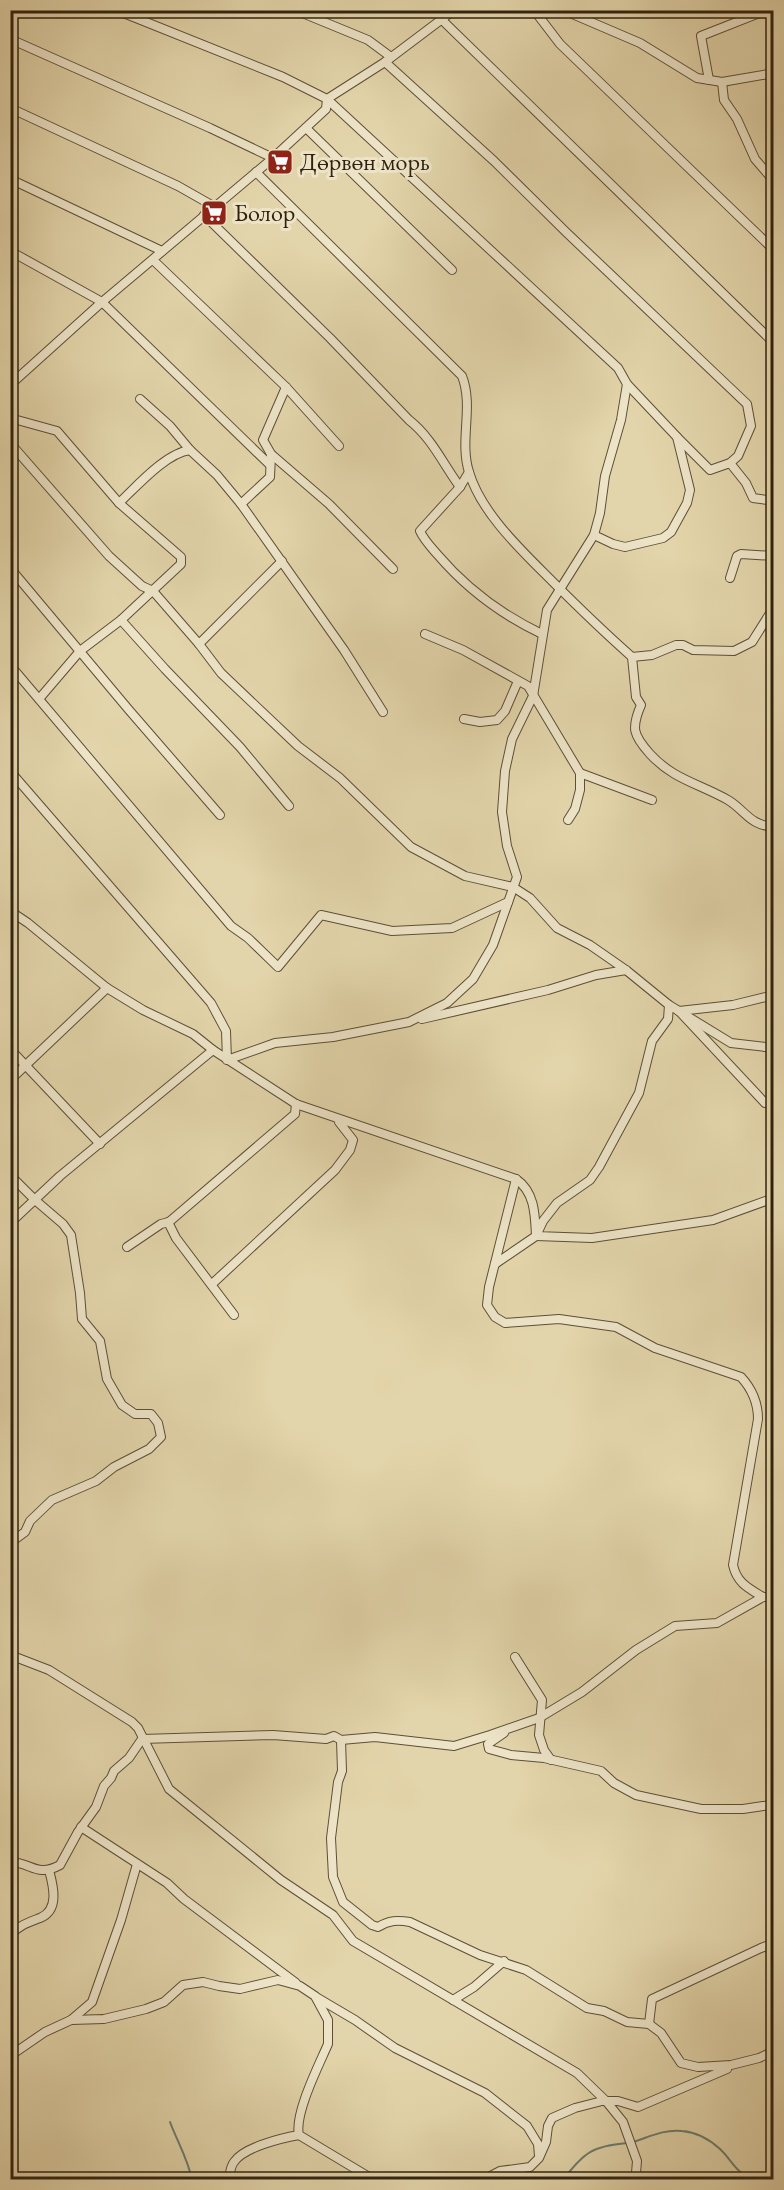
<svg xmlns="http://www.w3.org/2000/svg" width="784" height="2190" font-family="'EB Garamond',serif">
<rect width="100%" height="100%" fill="#e3d5ab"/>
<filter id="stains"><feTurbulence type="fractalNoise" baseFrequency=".00333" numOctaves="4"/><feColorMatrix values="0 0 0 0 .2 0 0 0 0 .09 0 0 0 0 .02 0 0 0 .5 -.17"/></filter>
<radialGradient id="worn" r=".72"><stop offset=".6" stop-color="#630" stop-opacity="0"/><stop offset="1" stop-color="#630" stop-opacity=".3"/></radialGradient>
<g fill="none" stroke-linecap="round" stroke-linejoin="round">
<g stroke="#6d7c6d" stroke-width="2">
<path d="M170,2122c7,19 18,37 22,58"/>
<path d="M633,2142c16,-5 31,-13 49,-11 14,1 27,8 38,18 17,16 18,34 48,26l6,-12"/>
<path d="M563,2180c21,-28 30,-34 64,-37"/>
</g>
<defs>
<g id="minor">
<polyline points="295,10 368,40 391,57"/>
<polyline points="534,10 560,44 774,250"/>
<polyline points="563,10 640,43 697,78 722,82 774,73"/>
<polyline points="441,19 774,343"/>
<polyline points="10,39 210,128 273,158"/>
<polyline points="385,62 494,161 567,233 747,404 751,426 738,456 730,463 710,470 677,437"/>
<polyline points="709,80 701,36 767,10"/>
<polyline points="722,82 724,100 737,119 755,159 774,181"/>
<polyline points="10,108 178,186 215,207"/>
<polyline points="306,128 452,270"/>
<path d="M256,172l206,204c12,31 -3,64 7,96 12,41 53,79 83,109 26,26 53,52 80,76l4,40 5,8c-10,23 -8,30 9,49 24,26 48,29 78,46 18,11 21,25 46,27"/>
<polyline points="10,179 162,251"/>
<path d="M204,215l126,123 79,82c23,18 34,44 51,67"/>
<polyline points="10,251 102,302 270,465"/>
<polyline points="153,260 286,387 339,446"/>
<polyline points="10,385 102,302 273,158 326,109 327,99 385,62 454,10"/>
<polyline points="140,399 170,426 190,450 217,475 241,504 344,650 383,712"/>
<polyline points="10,418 57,431 119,503 181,557 181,564 121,620 80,651 39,699"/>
<polyline points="10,443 109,556 142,586 153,591 199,644 282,561"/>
<polyline points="271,454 329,504 393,569"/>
<polyline points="730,463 746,483 753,498 774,501"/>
<path d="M469,472l-9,15 -40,44c4,9 11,16 17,23 29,34 65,61 105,80"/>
<path d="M119,503c18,-17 47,-50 71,-53"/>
<polyline points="241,504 270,477 271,454 263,440 286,387"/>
<polyline points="594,535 613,544 625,547 663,538 671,532 687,503 690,490 677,437 627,384"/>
<polyline points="10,568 129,710 220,815"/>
<polyline points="730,578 737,556 741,554 774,556"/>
<polyline points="121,620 165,669 240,747 289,806"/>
<polyline points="425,634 463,650 528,686 580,773 580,790 575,809 568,820"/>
<polyline points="199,644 221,673 298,746 340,778 411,847 465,876 513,887 530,898 557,928 590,945 626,970 669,1005 668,1019 652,1041 639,1093 599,1167 590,1180 557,1203 543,1221 536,1236 592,1238 713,1220 774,1198"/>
<polyline points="632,657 652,655 676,645 683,645 693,650 734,651 752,642 774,607"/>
<polyline points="10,665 231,926 248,938 278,967 321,915 392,931 452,928 508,902"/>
<polyline points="464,719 480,722 497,720 505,711 518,681"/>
<polyline points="10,771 211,1003 226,1031 227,1060 275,1043 333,1037 409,1022 447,1003 473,979 493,945 517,877 507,846 502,812 505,771 512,739 533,696 547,610 594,535 600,513 605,476 621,420 627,384 618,368 327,99 283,77 116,10"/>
<polyline points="580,773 652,800"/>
<path d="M10,911l18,12 79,65 36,22 50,24 20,16 83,54 220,75c19,13 19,36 20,57l-41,28"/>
<polyline points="669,1005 731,1043 774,1048"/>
<polyline points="679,1011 765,1103 774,1104"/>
<polyline points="679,1011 733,1005 774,995"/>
<polyline points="422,1019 548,990 596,975 626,970"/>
<polyline points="10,1049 100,1144"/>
<polyline points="10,1080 107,988"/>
<polyline points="10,1175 35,1200 63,1224 71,1235 80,1293 82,1319 100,1341 107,1379 122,1405 135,1414 151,1414 158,1423 161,1437 149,1449 114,1467 96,1481 52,1500 30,1521 25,1532 10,1543"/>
<path d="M516,1179l-27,108 -2,18 8,12 10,6 54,-4 57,8 39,21 86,29c11,12 17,26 17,42l-25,146c4,18 15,23 30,32"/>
<polyline points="168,1222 176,1238 234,1315"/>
<polyline points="10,1223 60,1176 213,1050"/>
<polyline points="127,1247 161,1224 169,1222 295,1114 296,1104"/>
<polyline points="212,1284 335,1170 350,1150 353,1140 339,1122"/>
<polyline points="10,1655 49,1670 132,1722 138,1728 169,1789 281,1880 333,1915 353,1941 577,2073 606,2101 623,2122 637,2161 636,2173 632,2180"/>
<polyline points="515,1657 542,1700 539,1735 544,1750 551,1760"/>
<polyline points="504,1733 488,1744 489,1749 511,1755 544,1758 601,1771 614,1783 636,1795 701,1809 743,1809 770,1805 774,1808"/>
<path d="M341,1740l1,31 -4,11 -7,56 2,39 10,25 29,23 6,2c11,-7 20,-7 32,-5l70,33 46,15 61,38 17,3 23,11 22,2 12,9 20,30 17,4 33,-2 28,-7 15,-7"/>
<polyline points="81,1827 167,1883 184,1899 296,1983"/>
<path d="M10,1862c21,0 26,16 50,3l18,-33 18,-25 8,-21 7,-8 3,-7 15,-13 13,-19 131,-4 53,4 8,-3 7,4 34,-3 79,9 36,-11 49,-17 43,-26 54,-42 39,-24 42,-3 46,-26h11"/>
<path d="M10,1935c10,-10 17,-12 30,-17 20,-8 13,-33 9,-48"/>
<polyline points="316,1997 355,2020 395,2048 485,2093 527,2126 538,2144 539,2156"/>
<polyline points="453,2000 474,1987 504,1961"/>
<path d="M71,2020l33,-1 42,-10 18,-7 19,-17 20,-3 16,4 21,3 38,-9 22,6 15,10 13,24v24c-9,21 -34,70 -29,91l75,45"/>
<polyline points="649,2024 652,1999 761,1948 769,1945 774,1946"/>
<polyline points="10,2056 45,2032 71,2020 92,2002 121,1920 137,1864"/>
<path d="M229,2180c1,-7 1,-13 5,-18 10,-15 48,-24 65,-27"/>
<polyline points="483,2180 500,2171 530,2167 539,2158 546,2142 548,2126 552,2118 575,2108 602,2101 618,2101 638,2107 727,2069"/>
</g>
</defs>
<use href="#minor" stroke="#5d4f36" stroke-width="10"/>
<use href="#minor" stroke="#ede4c8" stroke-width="8"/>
</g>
<defs>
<symbol id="supermarket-square" viewBox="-11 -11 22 22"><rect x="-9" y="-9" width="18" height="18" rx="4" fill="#8f2418" stroke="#ede4c8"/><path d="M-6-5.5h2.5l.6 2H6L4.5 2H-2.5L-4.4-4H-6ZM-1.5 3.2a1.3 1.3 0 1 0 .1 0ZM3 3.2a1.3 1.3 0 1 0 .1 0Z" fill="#fff"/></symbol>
</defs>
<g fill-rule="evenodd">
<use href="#supermarket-square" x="265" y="147" width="30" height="30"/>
<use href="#supermarket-square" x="199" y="198" width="30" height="30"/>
</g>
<g text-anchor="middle" stroke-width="6" stroke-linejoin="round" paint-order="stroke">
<g font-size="24" fill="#30220f" stroke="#ede4c8" text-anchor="start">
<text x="300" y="170">Дөрвөн морь</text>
<text x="234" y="221">Болор</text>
</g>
</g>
<rect width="784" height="2190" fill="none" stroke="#e3d5ab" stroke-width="36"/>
<rect x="12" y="12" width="760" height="2166" fill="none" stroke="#30220f" stroke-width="3"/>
<rect x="18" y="18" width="748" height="2154" fill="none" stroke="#30220f" stroke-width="1.5"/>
<rect width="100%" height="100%" filter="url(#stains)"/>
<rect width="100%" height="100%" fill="url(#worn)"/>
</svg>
